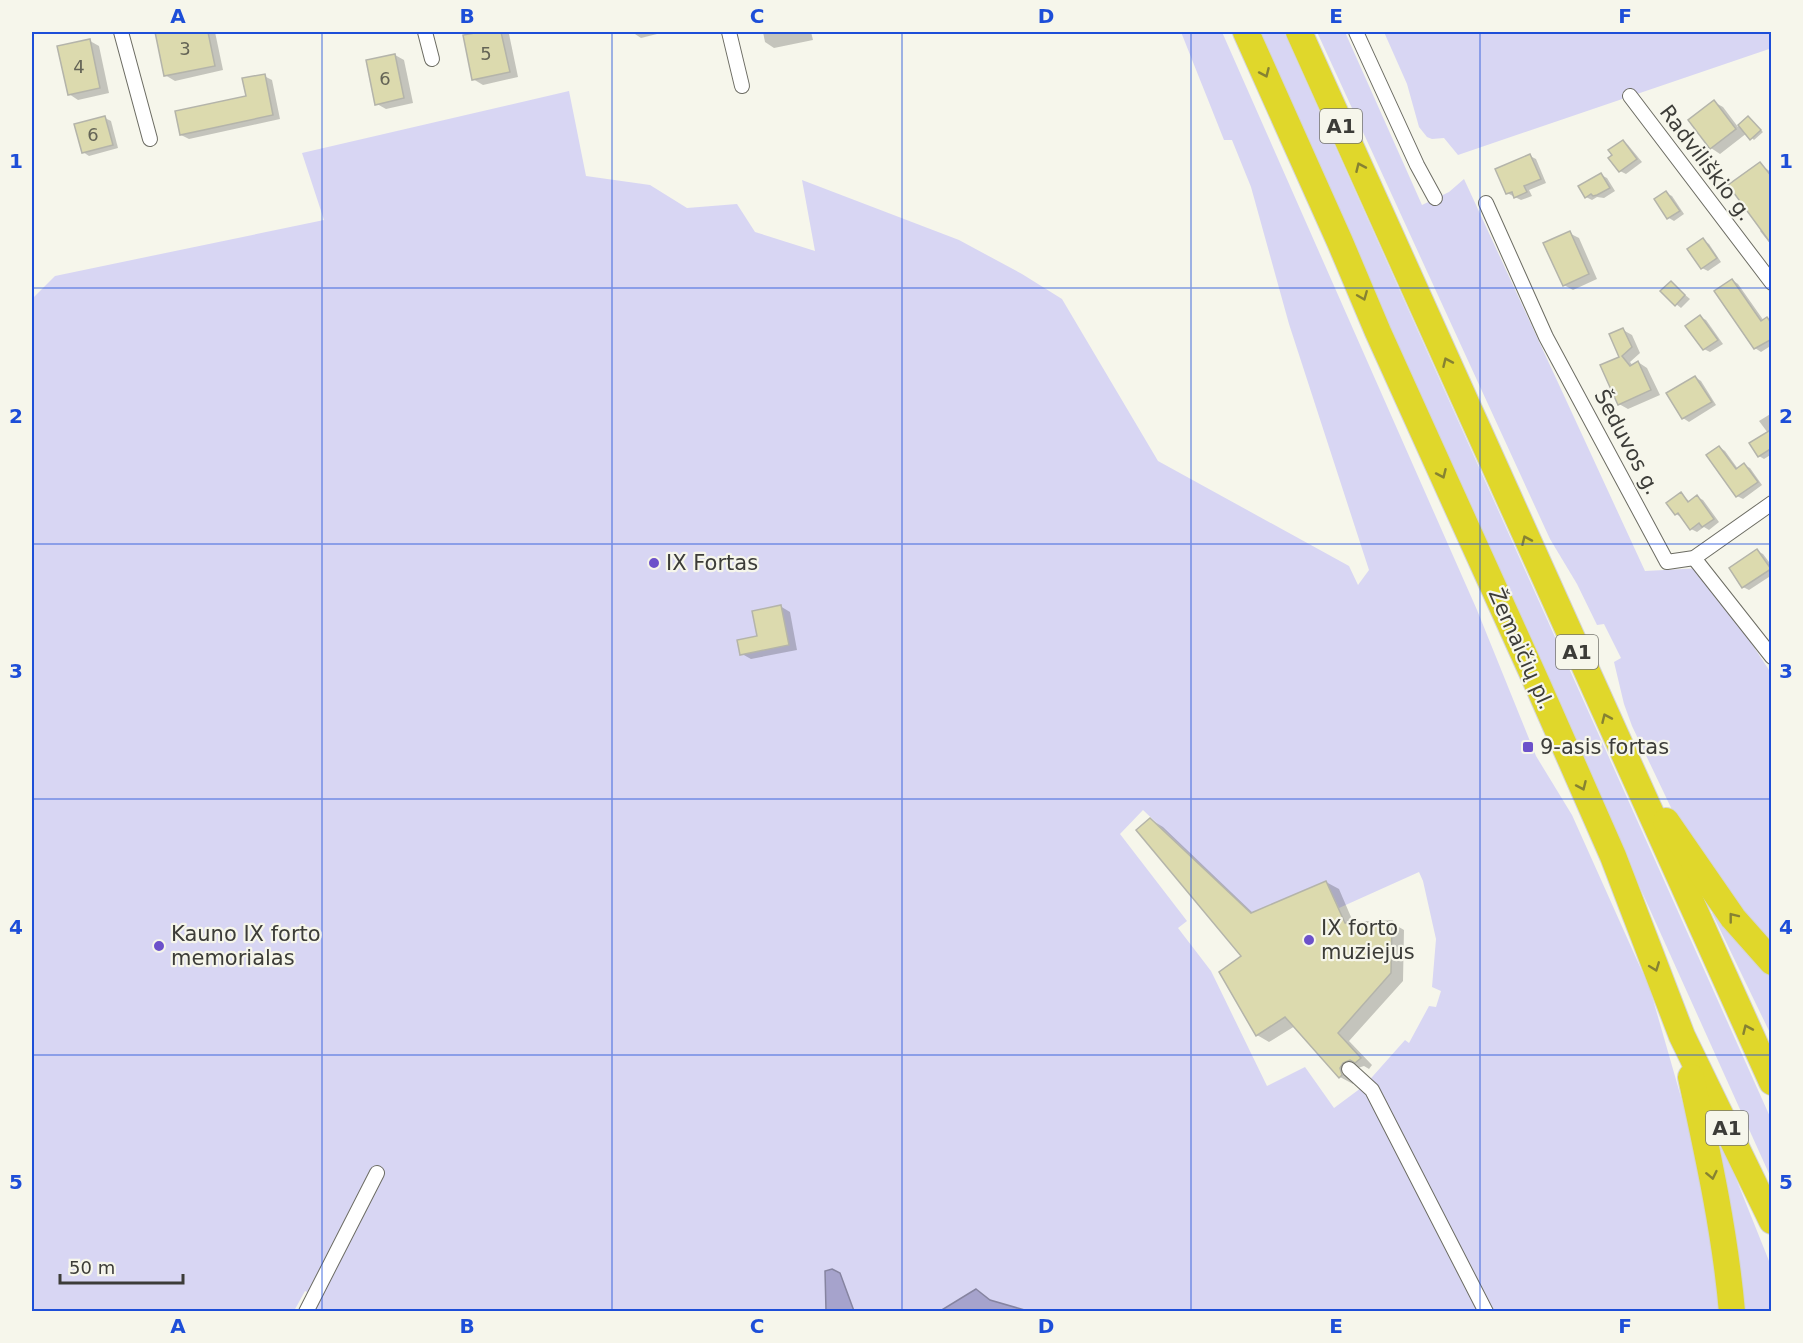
<svg xmlns="http://www.w3.org/2000/svg" width="1803" height="1343" font-family="'DejaVu Sans',sans-serif">
<rect width="100%" height="100%" fill="#f6f6eb"/>
<g fill="#d8d6f3" fill-rule="evenodd">
<path d="M1181,32h41l255,578 59,146 36,59 78,174 43,150 15,76 13,96 -693,1 -38,-12 -14,-11 -36,22 -86,1 -14,-39 -15,-2 1,40 -511,1 6,-14 -16,-7 -11,20 -262,1v-1013l23,-23 269,-56 -22,-67 267,-62 17,85 64,9 37,23 50,-4 18,28 60,19 -13,-71 157,60 63,34 40,25 96,162 191,105 9,19 11,-15 -80,-246 -38,-137 -19,-47h-8zM1143,810l108,103 75,-32 13,27 80,-36 4,9 13,58 -4,48 9,4 -5,16 -7,-1 -20,37 -4,-3 -40,45 -31,23 -29,-41 -38,19 -56,-115 -33,-43 9,-7 -67,-87z"/>
<polygon points="1256,32 1284,32 1771,1119 1771,1178 1479,531"/>
<polygon points="1317,32 1345,32 1422,205 1449,192 1464,179 1645,571 1702,568 1771,673 1771,952 1675,816 1632,726 1624,704 1614,662 1621,658 1604,624 1597,625 1577,584 1550,539"/>
<polygon points="1384,32 1771,32 1772,48 1458,155 1444,138 1432,139 1427,137 1419,127 1407,84"/>
<polygon points="1719,909 1771,972 1771,1035 1712,913"/>
<polygon points="1719,1144 1727,1156 1771,1266 1771,1311 1742,1311 1735,1235 1716,1155"/>
</g>
<g fill="#a6a3cc" stroke="#8684a0" stroke-width="1.5">
<polygon points="832,1269 840,1273 854,1311 826,1311 825,1271"/>
<polygon points="976,1289 990,1300 1028,1311 940,1311"/>
</g>
<g fill="#0003">
<polygon points="156,32 215,32 223,70 175,81 165,75"/>
<polygon points="489,32 504,32 509,34 518,77 483,85 473,79 464,37"/>
<polygon points="632,32 665,32 641,38"/>
<polygon points="763,32 811,32 813,40 774,48 765,42"/>
<polygon points="90,41 99,46 109,93 78,100 69,94"/>
<polygon points="395,55 404,60 413,103 386,109 377,104"/>
<polygon points="264,76 272,80 280,119 189,139 181,135 248,98"/>
<polygon points="1714,102 1723,107 1738,127 1748,118 1763,132 1754,140 1747,133 1720,154 1711,148"/>
<polygon points="105,118 111,121 118,148 89,156 83,152"/>
<polygon points="1623,141 1628,145 1642,162 1626,174 1620,171"/>
<polygon points="1530,156 1536,159 1546,183 1529,190 1532,196 1521,200 1507,193"/>
<polygon points="1760,164 1772,173 1772,246 1760,231 1762,229"/>
<polygon points="1601,175 1607,178 1615,191 1604,198 1597,197 1592,200 1586,197"/>
<polygon points="1666,193 1672,196 1684,214 1674,221 1669,218"/>
<polygon points="1569,233 1579,238 1597,279 1573,290 1564,285"/>
<polygon points="1703,240 1709,244 1721,262 1708,271 1702,268"/>
<polygon points="1732,280 1738,284 1764,321 1767,319 1772,322 1772,345 1761,352 1755,348 1716,291"/>
<polygon points="1671,283 1690,299 1681,308 1676,304"/>
<polygon points="1700,317 1706,320 1723,344 1710,352 1704,349"/>
<polygon points="1623,330 1632,335 1640,353 1630,362 1633,366 1638,362 1647,368 1660,395 1628,409 1619,404"/>
<polygon points="1695,377 1701,381 1716,405 1689,422 1683,418 1668,394"/>
<polygon points="1772,413 1772,454 1764,459 1759,456 1768,433 1759,421"/>
<polygon points="1719,447 1725,451 1738,469 1744,465 1750,468 1762,485 1743,499 1737,496"/>
<polygon points="1681,494 1690,502 1697,497 1703,500 1719,522 1709,530 1704,527 1697,532 1691,529 1681,517 1676,514"/>
<polygon points="1757,551 1763,554 1772,566 1772,575 1749,590 1743,587"/>
<polygon points="780,606 790,612 797,650 751,659 742,654 759,638"/>
<polygon points="1150,819 1163,827 1254,914 1326,882 1339,889 1354,924 1392,923 1404,930 1403,981 1349,1041 1372,1065 1369,1069 1364,1066 1355,1069 1353,1084 1340,1077 1295,1026 1269,1042 1257,1035 1243,957"/>
</g>
<g fill="#dcdaae" stroke="#b4b4aa" stroke-width="1.5">
<polygon points="155,32 208,32 215,66 164,76"/>
<polygon points="481,32 501,32 510,72 472,80 463,35"/>
<polygon points="90,39 100,88 68,95 57,46"/>
<polygon points="395,54 404,98 375,105 366,60"/>
<polygon points="265,74 273,115 180,135 175,111 246,96 242,78"/>
<polygon points="1714,100 1736,129 1710,149 1688,120"/>
<polygon points="105,116 113,145 82,153 74,124"/>
<polygon points="1748,116 1761,130 1750,140 1738,125"/>
<polygon points="1623,140 1637,159 1619,172 1608,158 1612,155 1608,150"/>
<polygon points="1530,154 1541,179 1524,186 1527,192 1514,198 1512,192 1506,194 1495,169"/>
<polygon points="1760,162 1772,177 1772,245 1728,185"/>
<polygon points="1601,173 1610,188 1597,195 1593,196 1591,194 1585,198 1578,186"/>
<polygon points="1666,191 1680,211 1667,219 1654,199"/>
<polygon points="1570,231 1589,274 1563,286 1543,243"/>
<polygon points="1703,238 1717,258 1701,269 1687,249"/>
<polygon points="1732,279 1761,321 1767,317 1772,324 1772,339 1754,349 1714,291"/>
<polygon points="1671,281 1685,295 1675,306 1660,291"/>
<polygon points="1700,315 1718,340 1703,350 1685,326"/>
<polygon points="1623,328 1632,347 1622,356 1630,366 1638,361 1651,390 1618,405 1600,365 1619,357 1609,334"/>
<polygon points="1695,376 1712,402 1682,419 1666,393"/>
<polygon points="1772,429 1772,448 1758,457 1749,443"/>
<polygon points="1719,446 1736,469 1744,463 1758,482 1736,497 1706,455"/>
<polygon points="1681,492 1688,502 1697,495 1714,519 1702,527 1699,523 1690,530 1678,513 1675,515 1666,503"/>
<polygon points="1757,549 1771,569 1742,588 1729,568"/>
<polygon points="781,605 789,645 740,655 737,640 757,636 752,611"/>
<polygon points="1150,818 1251,913 1326,881 1345,923 1392,921 1391,973 1338,1033 1361,1058 1355,1063 1350,1060 1343,1063 1340,1068 1342,1075 1339,1078 1285,1017 1256,1036 1219,972 1241,956 1136,830"/>
</g>
<g fill="none" stroke-linecap="round" stroke-linejoin="round">
<defs>
<g id="street">
<polyline points="121,32 150,139"/>
<polyline points="425,32 432,59"/>
<polyline points="729,32 742,86"/>
<polyline points="1356,32 1417,165 1435,198"/>
<polyline points="1630,96 1772,283"/>
<polyline points="1486,203 1546,337 1667,562 1694,558 1772,503"/>
<polyline points="1694,558 1772,657"/>
<polyline points="1349,1069 1372,1090 1486,1312"/>
<polyline points="306,1312 377,1173"/>
</g>
<g id="highway">
<polyline points="1246,32 1340,242 1378,332 1540,690 1613,856 1682,1036 1772,1221"/>
<polyline points="1299,32 1772,1082"/>
<polyline points="1666,821 1733,918 1772,962"/>
<path d="M1691,1077c17,78 34,155 41,235"/>
</g>
</defs>
<use href="#street" stroke="#6c6c63" stroke-width="16"/>
<use href="#highway" stroke="#d4d4d3" stroke-width="28"/>
<use href="#street" stroke="#fff" stroke-width="14"/>
<use href="#highway" stroke="#e0d72b" stroke-width="26"/>
</g>
<defs><path id="oneway-chevron" d="M-2-3.5L2.5 0L-2 3.5" fill="none" stroke-width="1.6" stroke-linecap="round" stroke-linejoin="round" transform="scale(1.5)"/></defs>
<g stroke="#868232">
<use href="#oneway-chevron" transform="translate(1265 73) rotate(66)"/>
<use href="#oneway-chevron" transform="translate(1360 167) rotate(-114)"/>
<use href="#oneway-chevron" transform="translate(1363 296) rotate(68)"/>
<use href="#oneway-chevron" transform="translate(1447 362) rotate(-114)"/>
<use href="#oneway-chevron" transform="translate(1442 474) rotate(66)"/>
<use href="#oneway-chevron" transform="translate(1526 540) rotate(-114)"/>
<use href="#oneway-chevron" transform="translate(1606 718) rotate(-114)"/>
<use href="#oneway-chevron" transform="translate(1582 786) rotate(66)"/>
<use href="#oneway-chevron" transform="translate(1733 917) rotate(-128)"/>
<use href="#oneway-chevron" transform="translate(1655 967) rotate(69)"/>
<use href="#oneway-chevron" transform="translate(1747 1029) rotate(-114)"/>
<use href="#oneway-chevron" transform="translate(1712 1175) rotate(78)"/>
</g>
<path fill="none" stroke="#1d4ed8" stroke-width="1.5" stroke-opacity="0.55" d="M322,32v1280M612,32v1280M902,32v1280M1191,32v1280M1480,32v1280M32,288h1740M32,544h1740M32,799h1740M32,1055h1740"/>
<g fill="#6c51ca" stroke="#f6f6eb" stroke-width="2">
<circle cx="654" cy="563" r="6"/>
<rect x="1522" y="741" width="12" height="12" rx="3"/>
<circle cx="1309" cy="940" r="6"/>
<circle cx="159" cy="946" r="6"/>
</g>
<g text-anchor="middle" stroke-width="4.5" stroke-linejoin="round" paint-order="stroke">
<g font-size="18" fill="#646456">
<text x="185" y="55">3</text>
<text x="486" y="60">5</text>
<text x="79" y="73">4</text>
<text x="385" y="85">6</text>
<text x="93" y="141">6</text>
</g>
<g fill="#f6f6eb" stroke="#74746e" stroke-width="1.5">
<rect x="1320" y="109" width="42" height="34" rx="4.5"/>
<rect x="1556" y="635" width="42" height="34" rx="4.5"/>
<rect x="1706" y="1111" width="42" height="34" rx="4.5"/>
</g>
<g font-size="20" font-weight="bold" fill="#3c3c38">
<text x="1341" y="133">A1</text>
<text x="1577" y="659">A1</text>
<text x="1727" y="1135">A1</text>
</g>
<g font-size="21" fill="#3c3c38" stroke="#f6f6eb">
<text transform="translate(1706 163) rotate(53)" y="7">Radviliškio g.</text>
<text transform="translate(1627 442) rotate(62)" y="7">Šeduvos g.</text>
<text transform="translate(1521 649) rotate(66)" y="7">Žemaičių pl.</text>
</g>
<g font-size="21" fill="#3c3c38" stroke="#f6f6eb" text-anchor="start">
<text x="666" y="570">IX Fortas</text>
<text x="1540" y="754">9-asis fortas</text>
<text x="1321" y="935">IX forto<tspan x="1321" dy="24">muziejus</tspan></text>
<text x="171" y="941">Kauno IX forto<tspan x="171" dy="24">memorialas</tspan></text>
</g>
</g>
<rect width="1803" height="1343" fill="none" stroke="#f6f6eb" stroke-width="66"/>
<path d="M60 1274v9h123v-9" fill="none" stroke="#3c3c38" stroke-width="3"/>
<text x="69" y="1274" font-size="18" fill="#3c3c38" stroke="#f6f6eb" stroke-width="4.5" paint-order="stroke">50 m</text>
<rect x="33" y="33" width="1737" height="1277" fill="none" stroke="#1d4ed8" stroke-width="2"/>
<g font-size="20" text-anchor="middle" font-weight="bold" fill="#1d4ed8">
<text x="178" y="23">A</text>
<text x="467" y="23">B</text>
<text x="757" y="23">C</text>
<text x="1046" y="23">D</text>
<text x="1336" y="23">E</text>
<text x="1625" y="23">F</text>
<text x="16" y="168">1</text>
<text x="1786" y="168">1</text>
<text x="16" y="423">2</text>
<text x="1786" y="423">2</text>
<text x="16" y="678">3</text>
<text x="1786" y="678">3</text>
<text x="16" y="934">4</text>
<text x="1786" y="934">4</text>
<text x="16" y="1189">5</text>
<text x="1786" y="1189">5</text>
<text x="178" y="1333">A</text>
<text x="467" y="1333">B</text>
<text x="757" y="1333">C</text>
<text x="1046" y="1333">D</text>
<text x="1336" y="1333">E</text>
<text x="1625" y="1333">F</text>
</g>
</svg>
